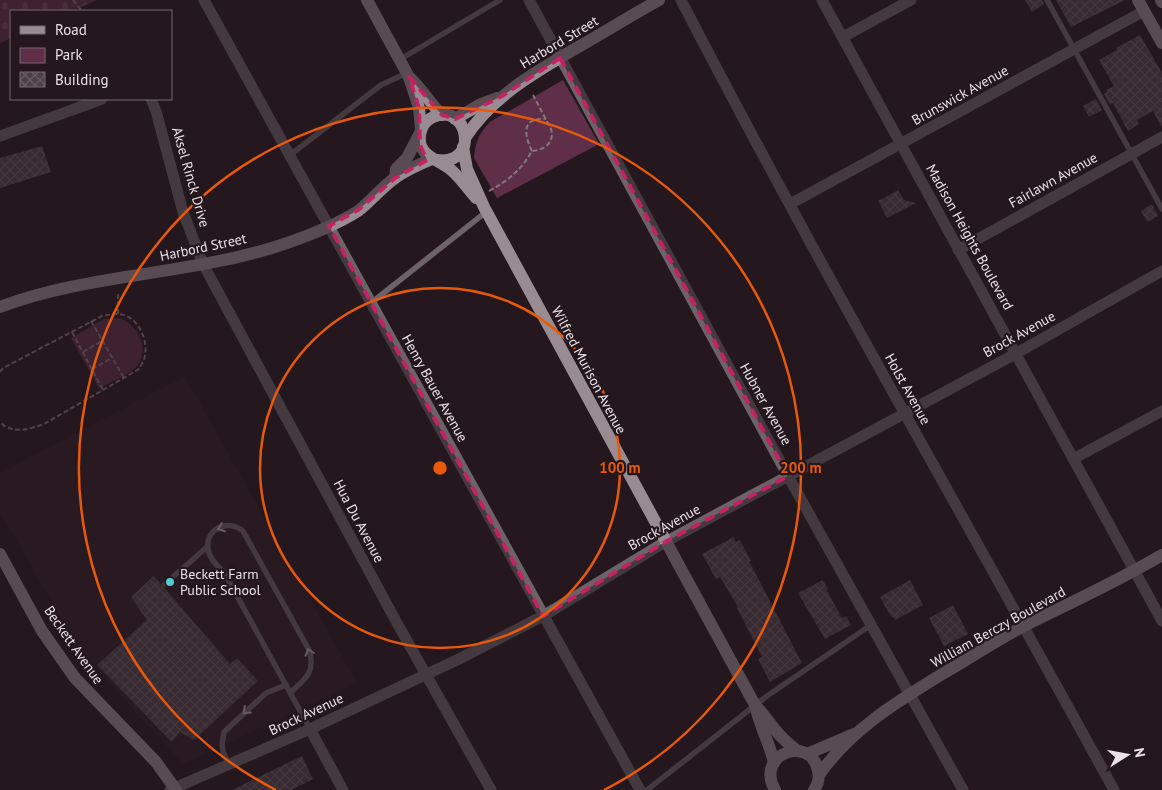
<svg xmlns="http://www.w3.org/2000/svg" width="1162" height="790" font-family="'PT Sans',sans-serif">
<defs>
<pattern id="cemetery-stones" width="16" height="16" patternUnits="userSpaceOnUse" patternTransform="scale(1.25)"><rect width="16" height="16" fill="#5f2f4a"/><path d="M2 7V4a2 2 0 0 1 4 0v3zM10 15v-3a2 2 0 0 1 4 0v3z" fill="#764d64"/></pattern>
<pattern id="building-cross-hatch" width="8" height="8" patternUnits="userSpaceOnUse" patternTransform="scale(1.25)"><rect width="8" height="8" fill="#4e4047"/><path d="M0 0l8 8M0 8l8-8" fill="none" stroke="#685b62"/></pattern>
</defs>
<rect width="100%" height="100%" fill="#24181e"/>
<polygon fill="#2f1c26" points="185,376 357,683 183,764 80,651 0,512 0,473"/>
<polygon fill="url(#cemetery-stones)" points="0,0 97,0 72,11 11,11 11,38 0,43"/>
<g fill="#5f2f4a">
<path d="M563,80l36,64 -102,54 -23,-40c1,-15 5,-25 16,-36z"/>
<path d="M118,318c19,4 34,32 18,49 -7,8 -27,16 -37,21l-28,-50 33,-19z"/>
</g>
<g fill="url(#building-cross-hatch)">
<polygon points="1025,0 1042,0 1044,4 1032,12"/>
<polygon points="1056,0 1125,0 1071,27"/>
<polygon points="1140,35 1162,73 1162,128 1153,111 1137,120 1139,124 1128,131 1113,103 1110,105 1104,94 1107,92 1106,90 1114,86 1099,60 1117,50 1116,48"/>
<polygon points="1096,99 1102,110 1089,117 1083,106"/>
<polygon points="42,146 51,172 0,188 0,158"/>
<polygon points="898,190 904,200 916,203 887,218 878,201"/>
<polygon points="1152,204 1158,216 1147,222 1141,211"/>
<polygon points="734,537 736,542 740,540 751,561 749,561 802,663 770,682 758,659 762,657 737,608 738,607 720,577 716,579 702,554"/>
<polygon points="154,576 230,664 237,658 258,681 194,740 180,732 172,742 97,665 147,620 131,597"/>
<polygon points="823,580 828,590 827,591 842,618 846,616 851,625 825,639 798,593"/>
<polygon points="910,580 923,605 895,620 892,616 891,617 880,597"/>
<polygon points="953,605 968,634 944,646 929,618"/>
<polygon points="302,756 313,779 291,790 232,790"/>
</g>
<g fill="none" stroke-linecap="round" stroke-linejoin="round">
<g stroke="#83787d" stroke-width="2" stroke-dasharray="5 2.5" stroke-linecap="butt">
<polyline points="73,0 82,11"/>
<path d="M532,151c-8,-16 -11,-34 14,-32"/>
<path d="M489,191c20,-11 32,-21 43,-40 12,-1 23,-8 19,-22l-18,-34"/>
<polyline points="118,294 118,314"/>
<polyline points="91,321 124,378"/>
<polyline points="72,332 103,390"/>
<polyline points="83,352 102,341"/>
<polyline points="92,369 112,358"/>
<path d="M0,372l3,-4 99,-52c5,-1 11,-2 16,-2 19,1 30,24 27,41 0,4 -4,10 -6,14l-95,55c-14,5 -32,11 -44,-2"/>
</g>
<g stroke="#6b6367" stroke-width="5.5">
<polyline points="1047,0 1162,209"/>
<polyline points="399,60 500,0"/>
<polyline points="290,155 381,85 407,73"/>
<polyline points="371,303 486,212"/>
<polyline points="165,584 207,547"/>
<path d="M291,692c15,-13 25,-21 18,-42l-66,-119c-14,-12 -38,-3 -35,18 1,10 11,18 17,25l85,155"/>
<polyline points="229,765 223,752 222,744 224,732 266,693 286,685"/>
<polyline points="647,790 767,696 871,625"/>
</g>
<g stroke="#6b6367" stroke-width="11">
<polyline points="204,0 640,790"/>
<polyline points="529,0 788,476 963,790"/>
<path d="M681,0c138,267 289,527 433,790"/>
<polyline points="822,0 1162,621"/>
<polyline points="843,37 911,0"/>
<polyline points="151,99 156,111 183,212 203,264 397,623 491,790"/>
<polyline points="0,136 102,99"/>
<polyline points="790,204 1144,11"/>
<polyline points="958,250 1162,137"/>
<polyline points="1073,459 1162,411"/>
<polyline points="310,729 343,790"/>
<polyline points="170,790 310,729 459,659 543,616 665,542 1017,353 1162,271"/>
</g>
<g stroke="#988c92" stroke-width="12">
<polyline points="367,0 409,77 419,108 421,129"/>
<polyline points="1138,0 1162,43"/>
<polyline points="1161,0 1162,2"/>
<path d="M409,77c13,12 21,26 33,38"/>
<polyline points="455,119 481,104 497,98"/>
<path d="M465,138c27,-42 72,-67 115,-92 26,-15 52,-31 79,-46"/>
<path d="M463,147l4,22 17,38 271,498c15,16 24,34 43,46"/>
<path d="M437,160c44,6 31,-59 -4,-43 -8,4 -12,10 -13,18 -3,21 18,24 30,34 10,8 18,20 26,29"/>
<polyline points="395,178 396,169 407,158 420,133"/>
<path d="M0,307c88,-33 185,-32 275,-60 28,-9 58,-20 83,-36 13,-10 24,-24 37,-33 11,-8 25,-14 37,-19"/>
<polyline points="0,554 42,631 75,678 156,762 176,790"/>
<path d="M756,708c4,19 14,36 18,55"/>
<polyline points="807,754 854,734"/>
<path d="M819,775c31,-45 79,-74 125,-102 28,-16 54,-34 82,-48 46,-23 92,-44 136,-70"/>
<path d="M775,790c-21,-37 37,-56 43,-19 2,7 0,13 -4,19"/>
</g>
</g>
<defs><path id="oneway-chevron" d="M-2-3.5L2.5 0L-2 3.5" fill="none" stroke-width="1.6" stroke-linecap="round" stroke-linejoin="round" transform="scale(1.25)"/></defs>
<g stroke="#b8afb3">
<use href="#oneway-chevron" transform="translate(221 528) rotate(160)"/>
<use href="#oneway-chevron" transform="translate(309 652) rotate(-108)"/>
<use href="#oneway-chevron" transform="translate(246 711) rotate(137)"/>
</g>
<path d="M0 0H1162V790H0ZM560,58l228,418 -123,66 -122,74 -214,-390 29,-16 37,-32 32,-18 -7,-15 -1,-37 -10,-31 33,38 13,4 47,-23z" fill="#24181e" fill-opacity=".55" fill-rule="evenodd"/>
<path fill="none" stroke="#c42262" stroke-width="4" stroke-dasharray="10 6" stroke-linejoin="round" d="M560,58l228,418 -123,66 -122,74 -214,-390 29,-16 37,-32 32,-18 -7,-15 -1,-37 -10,-31 33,38 13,4 47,-23z"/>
<g fill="none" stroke="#e8590c" stroke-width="2.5">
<circle cx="440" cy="468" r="180"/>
<path d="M276 790A361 361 0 1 1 604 790"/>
</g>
<circle fill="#52cdce" stroke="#24181e" stroke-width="2" cx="170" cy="582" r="5"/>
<g text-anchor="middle" stroke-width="4.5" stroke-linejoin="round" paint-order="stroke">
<g font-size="14" fill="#ebe2e6" stroke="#24181e">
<text transform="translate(559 42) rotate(-31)" y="5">Harbord Street</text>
<text transform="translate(960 95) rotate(-29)" y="5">Brunswick Avenue</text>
<text transform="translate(191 177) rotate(74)" y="5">Aksel Rinck Drive</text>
<text transform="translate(1053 180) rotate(-29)" y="5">Fairlawn Avenue</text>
<text transform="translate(970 237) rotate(61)" y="5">Madison Heights Boulevard</text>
<text transform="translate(203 247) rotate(-12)" y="5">Harbord Street</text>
<text transform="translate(1019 334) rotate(-29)" y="5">Brock Avenue</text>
<text transform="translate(589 370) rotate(62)" y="5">Wilfred Murison Avenue</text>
<text transform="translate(435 388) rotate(61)" y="5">Henry Bauer Avenue</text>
<text transform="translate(908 389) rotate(61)" y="5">Holst Avenue</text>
<text transform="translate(766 404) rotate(61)" y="5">Hubner Avenue</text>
<text transform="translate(359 521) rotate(62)" y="5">Hua Du Avenue</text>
<text transform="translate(664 527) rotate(-29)" y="5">Brock Avenue</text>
<text transform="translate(998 627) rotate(-29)" y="5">William Berczy Boulevard</text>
<text transform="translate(74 645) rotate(55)" y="5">Beckett Avenue</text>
<text transform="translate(306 714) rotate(-25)" y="5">Brock Avenue</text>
</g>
<g font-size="14" fill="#ebe2e6" stroke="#24181e" text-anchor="start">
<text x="180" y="579">Beckett Farm<tspan x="180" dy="16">Public School</tspan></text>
</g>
</g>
<circle cx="440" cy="468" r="8" fill="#e8590c" stroke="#24181e" stroke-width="2.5"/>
<g font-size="15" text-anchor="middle" font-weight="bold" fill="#e8590c" stroke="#24181e" stroke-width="4.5" stroke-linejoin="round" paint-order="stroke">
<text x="620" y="473">100 m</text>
<text x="801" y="473">200 m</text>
</g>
<rect x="10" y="10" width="162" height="90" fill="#24181e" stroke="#74696e"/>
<rect x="20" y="26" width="25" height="8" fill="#988c92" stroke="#74696e"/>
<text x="55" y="35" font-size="15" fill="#ebe2e6">Road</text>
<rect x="20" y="48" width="25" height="15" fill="#5f2f4a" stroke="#74696e"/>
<text x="55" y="60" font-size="15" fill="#ebe2e6">Park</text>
<rect x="20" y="72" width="25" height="15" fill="url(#building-cross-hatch)" stroke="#74696e"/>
<text x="55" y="85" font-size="15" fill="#ebe2e6">Building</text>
<g transform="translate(1127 755) rotate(79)" stroke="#24181e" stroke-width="4" paint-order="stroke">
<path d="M0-4L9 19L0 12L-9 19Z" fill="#ebe2e6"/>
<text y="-8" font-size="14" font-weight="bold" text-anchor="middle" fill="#ebe2e6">N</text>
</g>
</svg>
